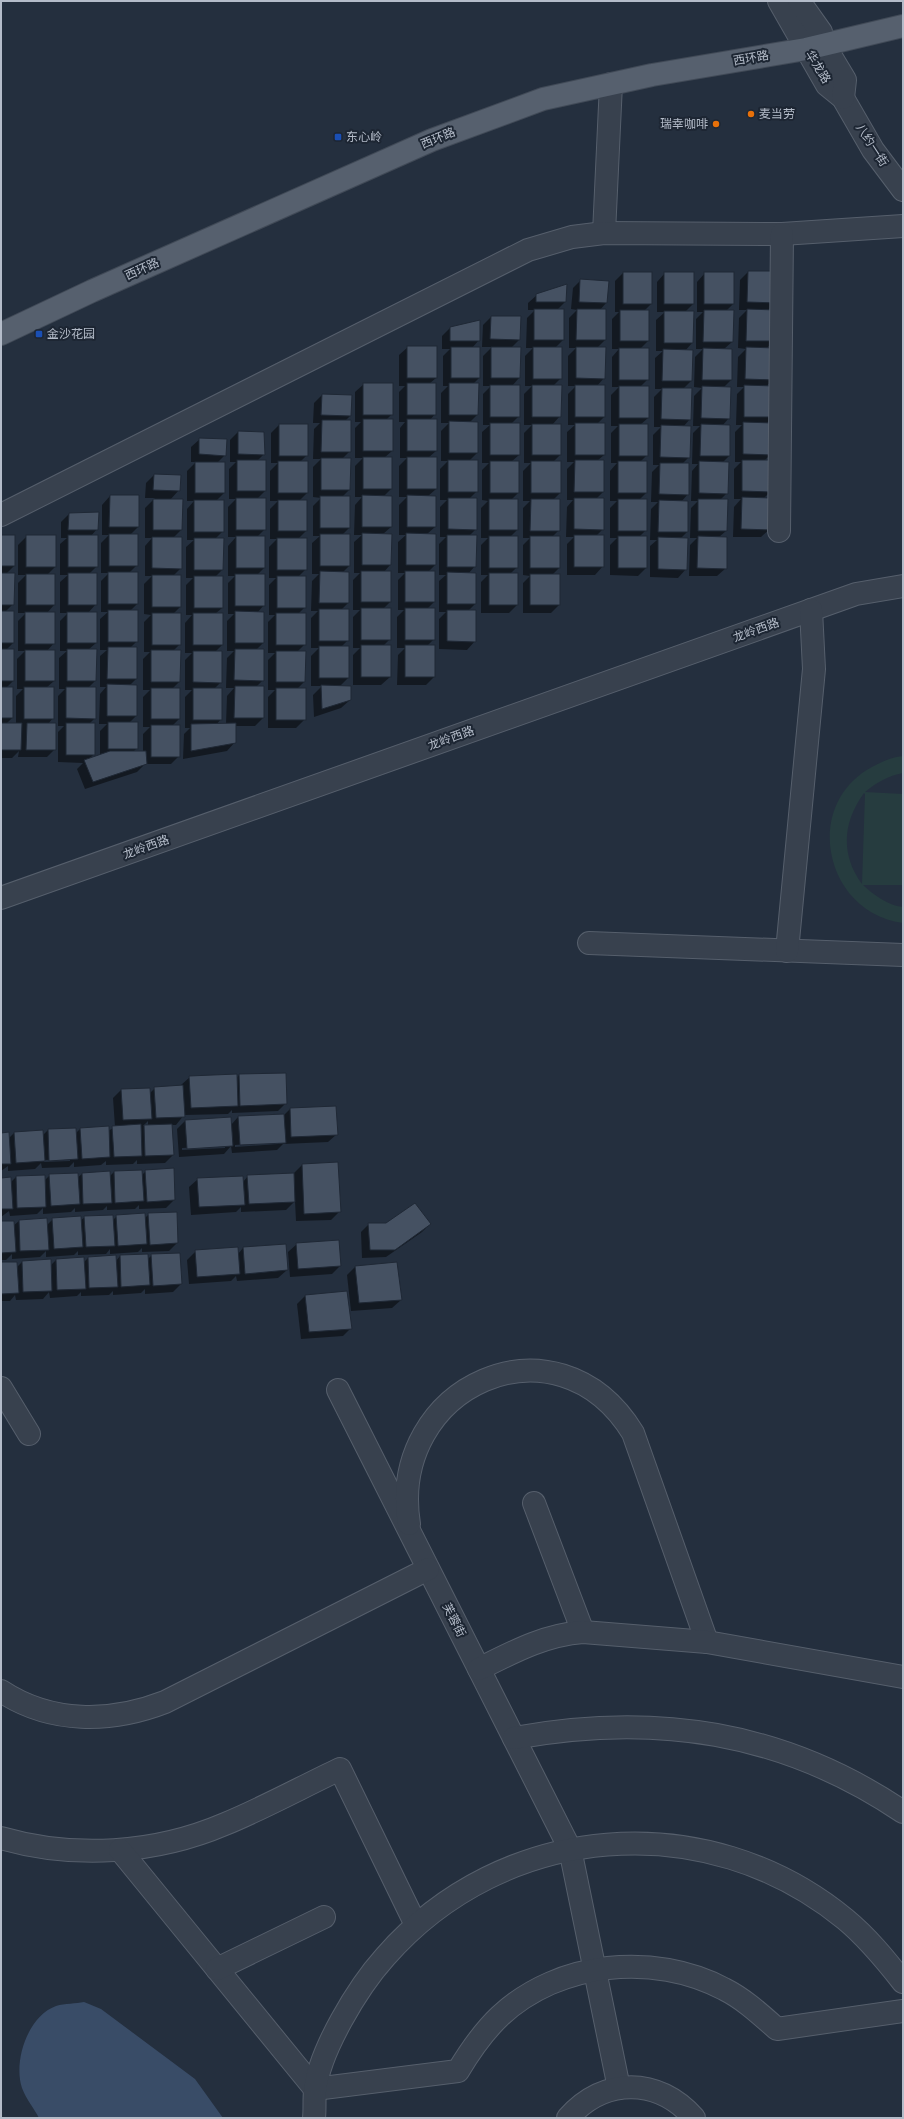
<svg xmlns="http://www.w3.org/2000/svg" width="904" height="2119" font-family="Barlow,'Noto Sans SC',sans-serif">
<rect width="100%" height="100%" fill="#242f3e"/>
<path fill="#263c3f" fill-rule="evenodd" d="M903,756v17c-15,3 -26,9 -38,19l38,2v91h-40c11,10 24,20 40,22v16c-78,-10 -102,-118 -31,-156 9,-5 20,-10 31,-11zM864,793l1,1 -3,90c-22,-30 -19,-62 2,-91z"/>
<path fill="#394c67" d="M84,2002l17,7 94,70 28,39h-184c-5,-10 -13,-19 -17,-30 -9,-27 6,-72 34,-82 9,-3 20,-2 28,-4z"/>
<g fill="#0007" fill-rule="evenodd">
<polygon points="748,272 776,303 768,310 774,341 766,349 773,379 766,387 772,417 766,424 771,454 764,461 770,492 763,499 770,529 761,537 733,537 734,507 741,499 734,499 734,469 741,462 735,462 735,432 742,425 736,425 737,394 744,387 737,387 738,357 746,349 738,348 739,318 747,310 739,310 740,280"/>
<polygon points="623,273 651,273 651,304 644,311 648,341 640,349 648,379 640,387 648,418 640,425 647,455 640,462 646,493 639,500 646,530 639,537 646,568 638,576 610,575 610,545 617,538 610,538 610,508 617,501 610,501 610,471 617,463 611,463 611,433 618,426 611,426 611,395 619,387 612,387 612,357 619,349 612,349 612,319 619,312 615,312 615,281"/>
<polygon points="665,273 693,304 685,312 692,343 685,351 692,351 691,381 683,389 690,419 683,427 689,457 682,464 688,494 681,502 687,532 680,539 686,569 678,578 650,577 650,546 657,540 650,540 651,509 658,502 651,502 652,472 659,465 653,465 653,435 661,427 654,427 654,397 662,389 655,389 655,358 663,351 656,351 656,320 665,312 657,312 657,282"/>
<polygon points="705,273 733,304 726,311 732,342 724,349 731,380 723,388 729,418 722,426 729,426 729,456 722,463 727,493 720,500 726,531 719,537 726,568 717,576 689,576 690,545 697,538 690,538 691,508 698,501 691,501 692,471 698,464 692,464 693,433 700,426 693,426 694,396 702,388 694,387 695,357 703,349 696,349 696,319 703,312 697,312 697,282"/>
<polygon points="581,280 608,282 606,303 600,310 605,340 597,348 604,378 597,386 604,417 597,424 604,455 597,461 603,492 596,499 603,529 596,536 603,566 595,575 567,575 567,544 574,537 566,537 567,507 573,500 567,500 567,469 574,462 567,462 567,432 575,425 568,425 568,394 576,386 568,386 568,356 576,348 569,348 569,318 577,310 571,309 573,288"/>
<polygon points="537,295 565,302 557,310 563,340 555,348 561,378 553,386 560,416 552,425 560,455 553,462 560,493 553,500 559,530 552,537 559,568 552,575 559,605 551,613 523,613 523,583 530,576 523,575 523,545 530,538 523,538 523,508 530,501 523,501 523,471 531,463 524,463 524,433 532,425 524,425 524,394 532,386 525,386 525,356 533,348 526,348 527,318 535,310 528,310 528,303"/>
<polygon points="491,317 519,340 511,348 519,378 512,386 519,416 511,424 519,455 511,462 518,493 511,500 517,530 510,537 517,567 510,574 517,605 509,613 481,613 481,582 488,575 481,575 481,545 488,538 481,538 481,508 488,501 482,500 482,470 489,463 482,463 482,432 490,425 483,425 483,394 491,386 483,386 483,356 492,347 482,347 483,325"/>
<polygon points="450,328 479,340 472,348 479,378 473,384 477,415 469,423 477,453 469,461 477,491 469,499 476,529 469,536 475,566 468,574 475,604 468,611 475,641 467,650 439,649 439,619 446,612 439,612 439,581 446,575 439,575 439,544 446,537 440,537 440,507 447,500 440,500 440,469 448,461 441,461 441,431 449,423 441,423 441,393 448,386 443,386 443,356 450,349 442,349 442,336"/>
<polygon points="408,347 436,378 429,384 435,414 430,420 436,451 428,458 436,489 427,497 435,497 435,527 427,534 435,565 428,572 434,602 427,609 434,639 427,646 434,677 426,685 397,685 398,655 405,648 397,648 397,617 404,610 398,610 398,580 405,573 398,573 398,542 406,535 399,535 399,505 407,497 399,497 399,466 407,458 400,458 400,428 405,422 399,422 399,392 405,386 399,386 399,355"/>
<polygon points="364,384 392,414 386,420 392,451 384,458 391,489 383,497 391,497 391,527 383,534 390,565 384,572 390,602 383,609 390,639 383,646 390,677 381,685 353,685 353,655 360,648 353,648 353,617 360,610 353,610 353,580 360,573 354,573 354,542 362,535 354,535 355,505 362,497 355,497 355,466 363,458 355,458 355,428 361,422 355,422 355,392"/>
<polygon points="322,395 350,416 345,421 350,451 342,459 349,490 342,497 349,528 342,535 349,566 342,573 348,603 341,610 348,640 341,647 348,678 339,687 350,700 341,708 314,717 313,695 322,686 311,686 311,656 319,648 311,648 311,618 318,611 311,611 312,581 319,574 312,574 312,543 320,536 313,536 313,506 321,498 313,497 313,467 321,459 313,459 314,429 320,423 313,423 314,403"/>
<polygon points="279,425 307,455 300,462 307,493 299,501 306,501 306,531 298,539 306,569 298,577 305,607 298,614 305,644 297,652 304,682 297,689 305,719 296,728 268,728 268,697 275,690 268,690 268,660 275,653 268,653 268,622 275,615 269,615 269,585 276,578 269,578 269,547 277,539 270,539 270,509 278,501 270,501 270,471 278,463 271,463 271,433"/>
<polygon points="238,432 264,454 257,461 265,461 265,491 257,499 265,529 257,537 264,568 257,575 264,605 257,613 263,643 256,650 263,680 256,687 263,718 255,726 235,726 235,742 227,751 183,759 184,734 190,728 185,728 185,697 192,690 185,690 185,660 192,653 185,653 185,623 192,615 186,615 186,585 193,578 186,578 186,547 194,540 187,540 187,509 194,501 187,501 187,471 196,462 191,462 191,447 200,439 225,455 217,463 224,493 216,501 223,531 215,539 222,570 215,577 222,608 215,614 222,645 215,652 221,682 214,689 221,719 216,725 226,724 227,696 234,688 226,688 227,658 234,651 227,651 227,621 234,614 228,614 228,583 235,576 228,576 228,546 236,537 228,537 228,507 236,499 229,499 229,469 236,462 230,462 230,440"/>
<polygon points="154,475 179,490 170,500 181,530 173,538 181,568 173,576 180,607 173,614 180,644 173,651 179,682 172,689 179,689 179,719 172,726 179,756 171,764 145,764 137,772 85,789 77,769 83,763 58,762 58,732 64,726 58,726 58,696 65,689 59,689 59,658 67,651 60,651 60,621 68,613 60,613 60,582 68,575 60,575 60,544 67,538 61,538 61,522 69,514 97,529 91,536 97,566 89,574 96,604 88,613 96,643 88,650 95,681 88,688 95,718 89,724 94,754 89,759 100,756 100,731 107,724 99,724 100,694 106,687 100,687 100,656 107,650 100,650 100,619 108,612 101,612 101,581 109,573 101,573 101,543 109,535 102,535 102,505 110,496 138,496 138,527 130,535 137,565 129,573 137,604 130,611 137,641 130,648 136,679 129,686 136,716 129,723 137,748 133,752 143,752 143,734 150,727 143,727 143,697 150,690 143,690 143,659 150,652 144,652 144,622 151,615 144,614 144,584 152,576 145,576 145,546 152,538 145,538 145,508 155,498 145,498 146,483"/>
<polygon points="1,536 14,536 14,566 6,574 13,604 5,612 13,643 6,650 13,681 6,688 12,718 6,724 16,724 16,696 23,689 17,689 17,659 25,651 18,651 18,621 26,613 18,613 18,583 26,575 18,575 18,545 27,536 55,567 47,575 54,575 54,605 47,613 54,643 47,651 54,681 46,688 53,718 48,724 55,749 47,757 18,757 19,751 12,758 1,758"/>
<path d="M285,1074l1,29 -8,8 -46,2v-3l-4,4 -44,1 -8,10h-5l2,30 -8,8 -28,1v-4l-4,4 -27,1v-4l-5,4 -27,2v-5l-5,5 -27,1 -1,-5 -6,6 -27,2v-5l-7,5v-37l8,4 5,-5 28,3 6,-6 28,3 4,-4 28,2 7,-4 -2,-29 8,-8 28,4 6,-6 26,-3 9,-8 46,2 3,-4zM148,1121v5h-5zM70,1159v2l-26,1v-2z"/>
<path d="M335,1107l2,27 -9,8 -45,2 -6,6 -45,3 -1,-7 -7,8 -45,3 -2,-28 8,-8 46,4 7,-8 46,-2 6,-6zM278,1142v2l-43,3v-2zM225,1146v2l-43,2v-2z"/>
<polygon points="337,1163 340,1211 331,1220 296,1221 295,1201 286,1210 241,1212 241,1207 236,1212 191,1215 189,1187 198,1179 243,1182 248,1176 293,1174 302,1165"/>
<polygon points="141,1171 142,1175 146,1171 174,1200 166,1208 139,1209 139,1205 135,1209 107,1210 107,1206 103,1210 75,1212 75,1208 71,1212 43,1214 43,1208 37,1214 10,1216 9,1211 1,1217 1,1179 10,1183 16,1177 44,1181 50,1175 77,1178 82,1174 110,1176 114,1172"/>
<polygon points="149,1214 177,1243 169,1251 142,1252 142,1248 138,1252 110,1254 110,1249 106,1254 78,1255 78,1251 74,1255 46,1257 46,1251 40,1257 12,1259 12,1254 6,1260 1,1260 1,1222 13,1226 19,1221 46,1219 47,1225 53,1219 80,1221 85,1217 113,1220 117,1216 145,1218"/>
<polygon points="369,1224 430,1224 422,1232 386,1257 362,1258 361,1232"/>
<polygon points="297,1244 340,1266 332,1274 290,1277 288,1252"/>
<polygon points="243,1248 287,1270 278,1278 237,1281 236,1276 231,1281 189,1284 187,1260 196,1251 238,1254"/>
<polygon points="147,1255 148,1259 152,1255 181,1284 173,1292 145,1294 145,1289 141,1293 113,1295 113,1291 109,1295 81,1296 81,1292 77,1296 50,1298 49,1292 43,1299 16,1300 15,1295 10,1301 1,1301 1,1263 16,1268 22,1262 50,1266 56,1260 83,1263 88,1258 116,1261 120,1256"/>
<polygon points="396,1264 401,1300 392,1308 351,1311 347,1275 355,1267"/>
<polygon points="305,1296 351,1328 343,1336 301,1339 297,1304"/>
</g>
<g fill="#455162" stroke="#1f2835">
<polygon points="748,271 777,271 777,303 747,302"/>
<rect x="623" y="272" width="29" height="32"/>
<rect x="664" y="272" width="30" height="32"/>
<rect x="704" y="272" width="30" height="32"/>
<polygon points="580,279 609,281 607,303 579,302"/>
<polygon points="567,284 566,302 536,302 536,294"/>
<rect x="534" y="309" width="30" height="31"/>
<polygon points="577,309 606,309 606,340 576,340"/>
<polygon points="747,309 776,310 775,341 746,341"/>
<rect x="620" y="310" width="29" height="31"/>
<polygon points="704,310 734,310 733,342 703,342"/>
<polygon points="664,311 694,311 693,343 664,343"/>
<polygon points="491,316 521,316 520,340 490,339"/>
<polygon points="480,320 480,341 450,341 450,327"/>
<rect x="407" y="346" width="30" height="32"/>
<rect x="451" y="347" width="29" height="31"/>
<polygon points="491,347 521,347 520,378 491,378"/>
<rect x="533" y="347" width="29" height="32"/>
<polygon points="576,347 606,347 605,379 576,378"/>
<polygon points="746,347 775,348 774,380 745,379"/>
<rect x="619" y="348" width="30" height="32"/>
<polygon points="703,348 732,349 732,380 702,380"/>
<polygon points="663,349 693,350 692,381 662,381"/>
<rect x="363" y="383" width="30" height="32"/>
<rect x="407" y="383" width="29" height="32"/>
<polygon points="449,383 479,383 478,415 449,415"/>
<rect x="490" y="385" width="30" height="32"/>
<polygon points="532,385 562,385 561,417 532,417"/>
<rect x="575" y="385" width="30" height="32"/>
<polygon points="744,385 774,386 773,417 744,417"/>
<rect x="619" y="386" width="30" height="32"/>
<polygon points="702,386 731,387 730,419 701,418"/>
<polygon points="662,388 692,388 691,420 661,419"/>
<polygon points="322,394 352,395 351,416 321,415"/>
<rect x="363" y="419" width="30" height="32"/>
<rect x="407" y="419" width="30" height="32"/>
<polygon points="322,420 351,420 351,452 321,452"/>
<polygon points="449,421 478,422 478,453 449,453"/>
<polygon points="743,422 773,423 772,455 743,454"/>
<rect x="490" y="423" width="30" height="32"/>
<rect x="575" y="423" width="30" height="32"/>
<rect x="279" y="424" width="29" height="32"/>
<rect x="532" y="424" width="29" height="31"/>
<rect x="619" y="424" width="29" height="32"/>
<polygon points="701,424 730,425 730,456 700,456"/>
<polygon points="661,425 691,426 690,458 660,457"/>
<polygon points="238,431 264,432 265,455 238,454"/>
<polygon points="199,438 227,439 226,456 199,454"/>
<rect x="363" y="457" width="29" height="32"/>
<rect x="407" y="457" width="30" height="32"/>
<polygon points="321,458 351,458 350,490 321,490"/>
<rect x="237" y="460" width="29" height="31"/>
<rect x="448" y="460" width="30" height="32"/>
<polygon points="575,460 604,460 604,492 574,492"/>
<polygon points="742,460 772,460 771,492 742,491"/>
<rect x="278" y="461" width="30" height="32"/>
<rect x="490" y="461" width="29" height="32"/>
<rect x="531" y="461" width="30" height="32"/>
<rect x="618" y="461" width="29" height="32"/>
<polygon points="699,461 729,462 728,494 699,493"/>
<rect x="195" y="462" width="30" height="31"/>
<polygon points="660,463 689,463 689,495 659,494"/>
<polygon points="154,474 181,475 180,491 153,490"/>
<polygon points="110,495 139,495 139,527 109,527"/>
<polygon points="362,495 392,496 392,527 362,527"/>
<polygon points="407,495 436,496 436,527 407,527"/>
<rect x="320" y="496" width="30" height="32"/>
<polygon points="742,497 771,498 771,530 741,529"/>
<rect x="236" y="498" width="30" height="32"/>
<polygon points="448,498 477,498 477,530 448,529"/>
<polygon points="574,498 604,498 604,530 574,529"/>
<polygon points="153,499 183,499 182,530 153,530"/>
<rect x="489" y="499" width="29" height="31"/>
<polygon points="531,499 560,499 560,531 530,531"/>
<rect x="618" y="499" width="29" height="32"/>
<polygon points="698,499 728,499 727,531 698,531"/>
<rect x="194" y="500" width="30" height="32"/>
<rect x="278" y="500" width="29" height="31"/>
<polygon points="659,500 688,501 688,532 658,532"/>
<polygon points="99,512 98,530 68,530 69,513"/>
<polygon points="362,533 392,534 391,565 362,565"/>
<polygon points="406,533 436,534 436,565 406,565"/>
<rect x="109" y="534" width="29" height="32"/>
<rect x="320" y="534" width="30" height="32"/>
<rect x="1" y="535" width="14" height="31"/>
<rect x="26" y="535" width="30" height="32"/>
<rect x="68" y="535" width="30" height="32"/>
<polygon points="447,535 477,535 476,567 447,567"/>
<rect x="574" y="535" width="30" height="32"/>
<rect x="236" y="536" width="29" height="32"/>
<rect x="489" y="536" width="29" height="32"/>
<rect x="530" y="536" width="30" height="32"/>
<rect x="618" y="536" width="29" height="32"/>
<polygon points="698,536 727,537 727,569 697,568"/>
<polygon points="152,537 182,537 182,569 152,568"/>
<polygon points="658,537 688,538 687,570 658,569"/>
<polygon points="194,538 224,538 223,570 194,570"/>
<rect x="277" y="538" width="30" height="32"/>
<polygon points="320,571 349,572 349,603 319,603"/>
<rect x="361" y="571" width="30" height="31"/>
<rect x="405" y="571" width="30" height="31"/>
<rect x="108" y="572" width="30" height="32"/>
<polygon points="447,572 476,573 476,604 447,604"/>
<polygon points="1,573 15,573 14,605 1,605"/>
<rect x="68" y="573" width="29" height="32"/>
<rect x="489" y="573" width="29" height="32"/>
<rect x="26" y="574" width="29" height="31"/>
<rect x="235" y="574" width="30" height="32"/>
<rect x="530" y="574" width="30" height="31"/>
<rect x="152" y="575" width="29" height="32"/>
<rect x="194" y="576" width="29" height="32"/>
<rect x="277" y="576" width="29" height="32"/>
<rect x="361" y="608" width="30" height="32"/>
<rect x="405" y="608" width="30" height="32"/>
<rect x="319" y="609" width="30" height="32"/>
<rect x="108" y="610" width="30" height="32"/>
<polygon points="447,610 476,610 476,642 447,641"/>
<rect x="1" y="611" width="13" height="32"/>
<polygon points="235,611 264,612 264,643 235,643"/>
<rect x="25" y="612" width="30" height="32"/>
<rect x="67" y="612" width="30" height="31"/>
<rect x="152" y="613" width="29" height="32"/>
<rect x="193" y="613" width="30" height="32"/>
<rect x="276" y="613" width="30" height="32"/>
<rect x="361" y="645" width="30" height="32"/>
<rect x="405" y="645" width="30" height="32"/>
<rect x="319" y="646" width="30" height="32"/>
<polygon points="108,647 137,647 137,679 107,679"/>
<rect x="1" y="649" width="13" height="32"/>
<polygon points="67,649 97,649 96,681 67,681"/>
<polygon points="235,649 264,649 264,681 234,680"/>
<rect x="25" y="650" width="30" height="31"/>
<polygon points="151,650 181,650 180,682 151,682"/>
<polygon points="193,651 222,651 222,683 193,682"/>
<polygon points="276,651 306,651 305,682 276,682"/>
<polygon points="107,684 137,685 137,716 107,716"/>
<polygon points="321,685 351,686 351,700 322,709"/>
<polygon points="235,686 264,686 264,718 234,718"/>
<rect x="1" y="687" width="12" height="31"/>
<rect x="24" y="687" width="30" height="32"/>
<polygon points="66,687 96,687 96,719 66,718"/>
<rect x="151" y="688" width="29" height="31"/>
<rect x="193" y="688" width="29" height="32"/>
<rect x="276" y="688" width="30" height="32"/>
<rect x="108" y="722" width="30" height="27"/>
<polygon points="1,723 22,723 21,750 1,750"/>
<polygon points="27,723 56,723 56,750 26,750"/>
<rect x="66" y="723" width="29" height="32"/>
<polygon points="236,723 236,743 191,751 191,724"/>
<rect x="151" y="725" width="29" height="32"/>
<polygon points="110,751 146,751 147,764 93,782 84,760"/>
<polygon points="286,1073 287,1104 240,1106 239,1074"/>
<polygon points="237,1074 238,1106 191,1108 189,1076"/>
<polygon points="183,1085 185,1117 156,1118 154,1087"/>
<polygon points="150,1088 152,1119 123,1120 121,1089"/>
<polygon points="336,1106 338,1135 291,1137 290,1108"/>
<polygon points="284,1114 286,1143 240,1145 238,1116"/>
<polygon points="231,1117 233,1146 187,1149 185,1120"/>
<polygon points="141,1124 142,1156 114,1157 112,1126"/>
<polygon points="172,1124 174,1155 145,1156 144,1125"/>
<polygon points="109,1126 110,1157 82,1159 80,1128"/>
<polygon points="76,1128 78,1159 49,1161 48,1129"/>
<polygon points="43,1130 45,1161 16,1163 14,1132"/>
<polygon points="9,1132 11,1164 1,1164 1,1133"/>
<polygon points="338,1162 341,1212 304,1214 302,1164"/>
<polygon points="174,1168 175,1200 147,1202 145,1170"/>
<polygon points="142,1170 144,1201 115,1203 114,1171"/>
<polygon points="110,1171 112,1203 83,1204 82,1173"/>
<polygon points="78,1173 80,1204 51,1206 49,1174"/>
<polygon points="294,1173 295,1202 249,1204 247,1175"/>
<polygon points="45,1175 46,1207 17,1208 16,1176"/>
<polygon points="243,1176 245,1205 199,1207 197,1178"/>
<polygon points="11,1177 13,1209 1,1209 1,1178"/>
<polygon points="415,1203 431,1224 395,1250 370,1250 368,1223 386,1223"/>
<polygon points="177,1212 178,1243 150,1245 148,1213"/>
<polygon points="145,1213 147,1244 118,1246 116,1215"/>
<polygon points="113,1215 115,1246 86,1247 84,1216"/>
<polygon points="81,1216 83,1247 54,1249 52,1218"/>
<polygon points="47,1218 49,1250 20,1251 19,1220"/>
<polygon points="1,1221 14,1221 16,1252 1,1253"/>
<polygon points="339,1240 341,1266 298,1269 296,1243"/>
<polygon points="286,1244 288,1270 245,1274 243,1247"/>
<polygon points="238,1247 240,1274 197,1277 195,1250"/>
<polygon points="180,1253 182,1284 153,1286 151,1254"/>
<polygon points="148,1254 150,1285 121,1287 120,1255"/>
<polygon points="116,1255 118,1287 89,1288 88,1257"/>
<polygon points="84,1257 86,1289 57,1290 56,1259"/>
<polygon points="51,1259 52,1291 23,1292 22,1261"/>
<polygon points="1,1262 17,1262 19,1293 1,1294"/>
<polygon points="397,1262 402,1300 359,1303 355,1266"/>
<polygon points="347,1291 352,1329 309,1332 305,1295"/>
</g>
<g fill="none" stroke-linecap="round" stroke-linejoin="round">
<defs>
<g id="minor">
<polyline points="779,1 827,85 843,98 873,150 903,190"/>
<polyline points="799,1 821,32 824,45 845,80 843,98"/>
<polyline points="604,233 611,84"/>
<polyline points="1,515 528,250 572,237 604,233 782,234 903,226"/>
<polyline points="779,531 782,234"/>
<polyline points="1,898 856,594 903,586"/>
<polyline points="589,943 903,955"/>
<polyline points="787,951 814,669 811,610"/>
<polyline points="1,1388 29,1434"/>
<polyline points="338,1390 570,1849 619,2088"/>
<polyline points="534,1503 583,1632"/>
<path d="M409,1524c-22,-138 148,-215 224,-91l74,209"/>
<path d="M479,1669c34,-17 65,-34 104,-37l124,10 196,35"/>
<path d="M1,1691c50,33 110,32 164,11l263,-133"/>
<path d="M514,1738c140,-26 269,-7 389,74"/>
<path d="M1,1838c73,21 154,16 224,-14 39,-16 77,-37 115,-55l76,156"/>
<polyline points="120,1850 315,2089"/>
<polyline points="217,1969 324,1917"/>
<path d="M315,2089l143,-18c12,-20 25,-39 42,-55 59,-55 154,-64 224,-27 20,10 36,25 53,40l126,-18"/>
<path d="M314,2118c1,-9 0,-18 1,-27 4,-40 43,-104 70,-134 118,-135 321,-152 460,-38 22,18 40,40 58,63"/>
<path d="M568,2118c36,-41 90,-41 126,0"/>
</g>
<polyline id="major" points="1,334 92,291 432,140 543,99 652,75 806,49 903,26"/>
</defs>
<use href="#minor" stroke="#565f6c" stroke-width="24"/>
<use href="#major" stroke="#414a57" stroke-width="24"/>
<use href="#minor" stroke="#38414e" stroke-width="22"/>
<use href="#major" stroke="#56606e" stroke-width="22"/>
</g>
<g fill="#e8710a" stroke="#1d2633" stroke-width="1.5">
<circle cx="751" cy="114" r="4"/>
<circle cx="716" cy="124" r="4"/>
</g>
<g fill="#1a4fb4" stroke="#1d2633" stroke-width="1.5">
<rect x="334" y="133" width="8" height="8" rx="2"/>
<rect x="35" y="330" width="8" height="8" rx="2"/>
</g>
<g text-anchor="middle" stroke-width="4" stroke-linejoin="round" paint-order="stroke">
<g font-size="12" fill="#b4bcc9" stroke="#1d2633">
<text transform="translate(751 58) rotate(-10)" y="4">西环路</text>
<text transform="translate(818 67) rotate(58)" y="4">华龙路</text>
<text transform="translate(438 138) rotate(-22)" y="4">西环路</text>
<text transform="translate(872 145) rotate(57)" y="4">八约一街</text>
<text transform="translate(142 269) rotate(-24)" y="4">西环路</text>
<text transform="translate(756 630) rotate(-20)" y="4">龙岭西路</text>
<text transform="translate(451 738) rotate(-20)" y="4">龙岭西路</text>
<text transform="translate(146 847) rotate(-20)" y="4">龙岭西路</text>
<text transform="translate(454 1620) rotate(63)" y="4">芙蓉街</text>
</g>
<g font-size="12" fill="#b4bcc9" stroke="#1d2633" text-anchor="start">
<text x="759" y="118">麦当劳</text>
<text x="708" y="128" text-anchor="end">瑞幸咖啡</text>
<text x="346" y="141">东心岭</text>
<text x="47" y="338">金沙花园</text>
</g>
</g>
<rect width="904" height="2119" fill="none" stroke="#b4bcc9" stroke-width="4"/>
</svg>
